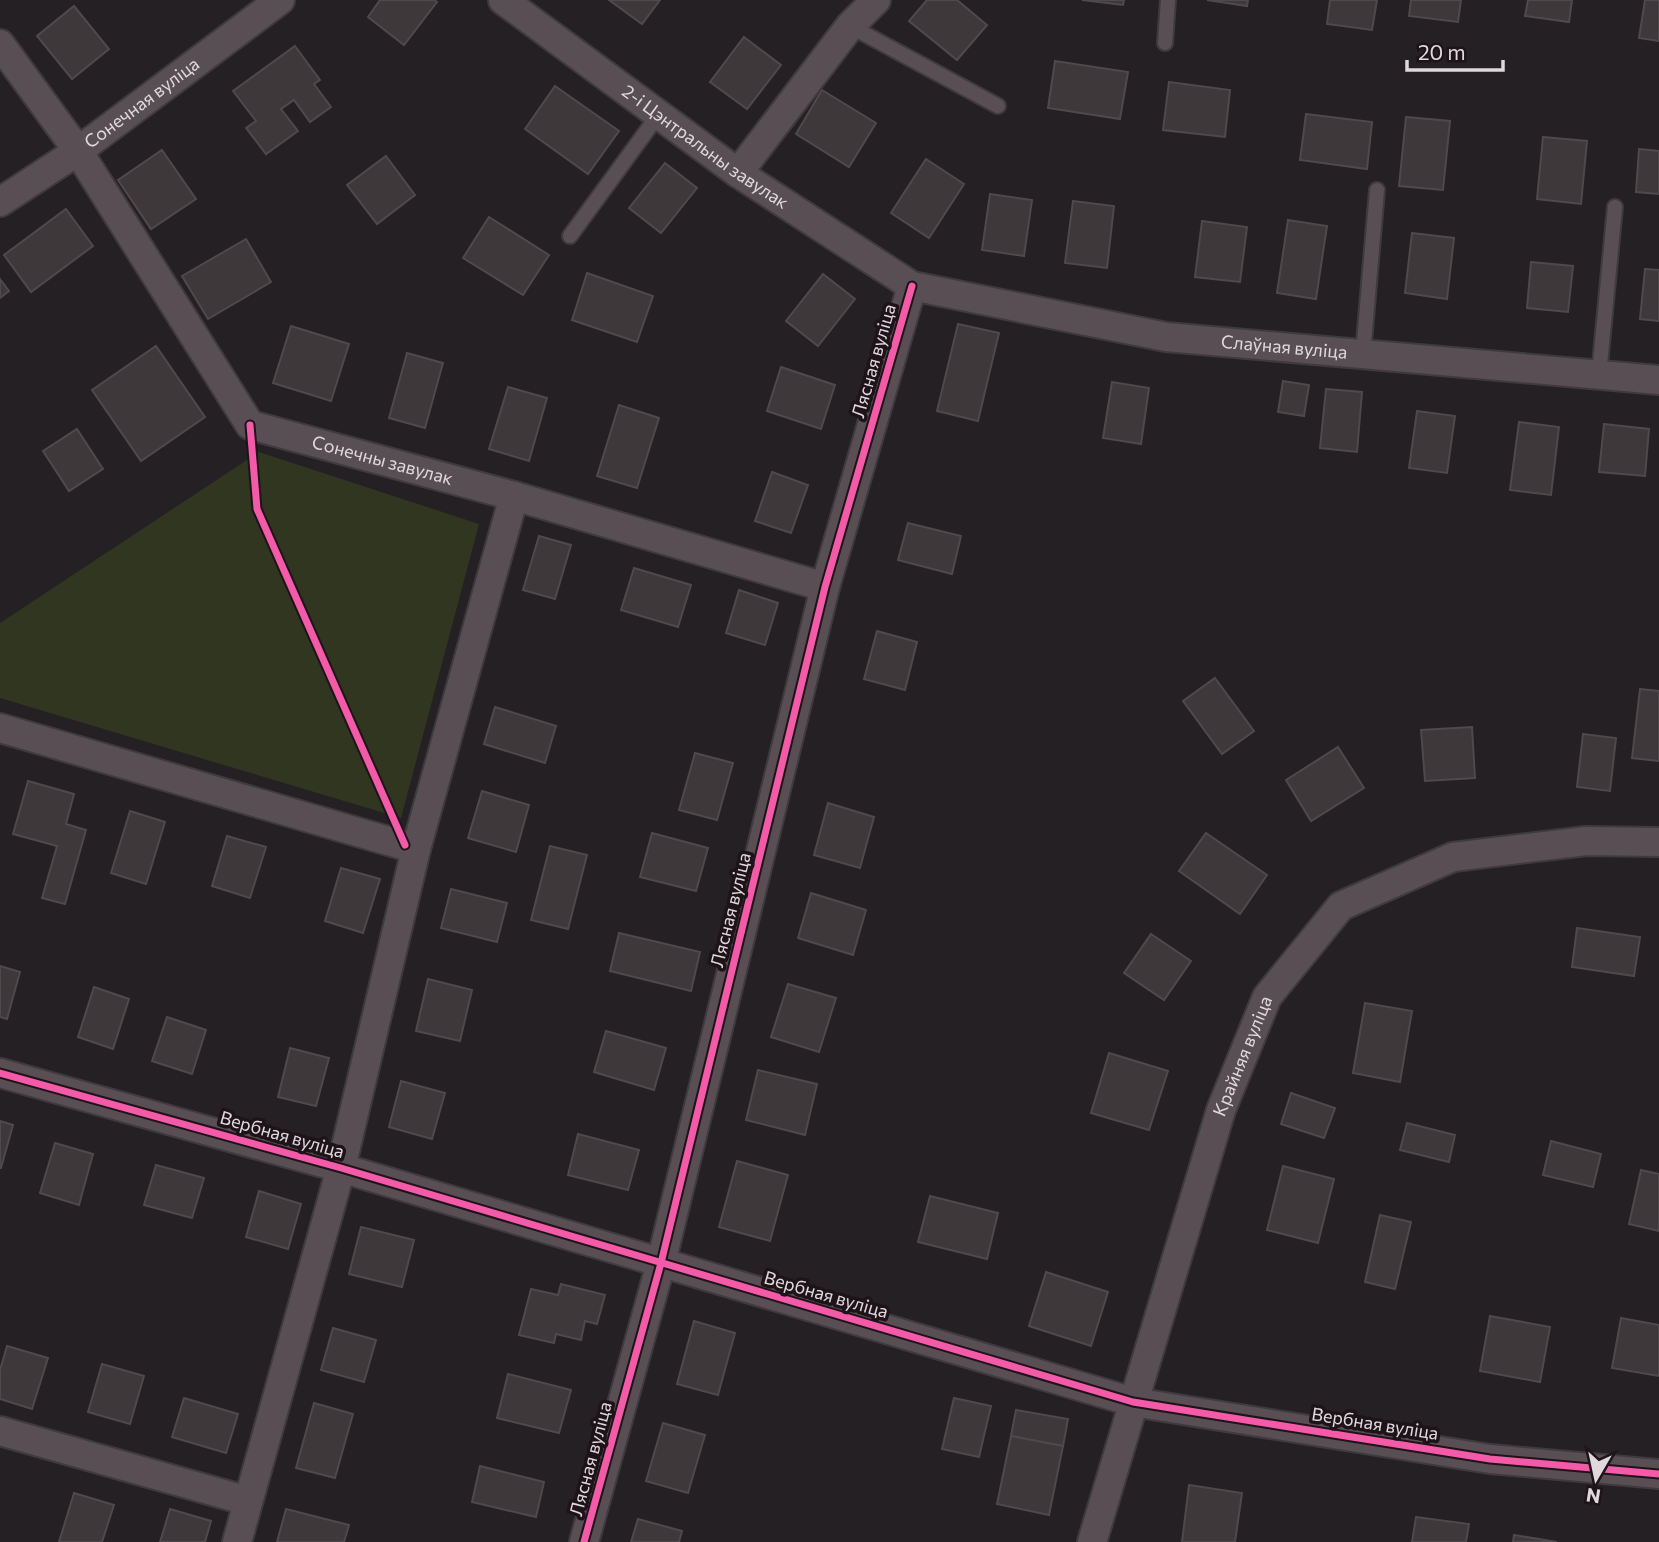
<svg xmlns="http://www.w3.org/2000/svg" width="1659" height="1542" font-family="Commissioner,sans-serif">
<rect width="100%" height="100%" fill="#252023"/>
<polygon fill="#313620" points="259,452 479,524 401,818 0,698 0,623"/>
<g fill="#3e383b" stroke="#4e494c" stroke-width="2">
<polygon points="380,0 434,0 437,2 404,45 368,17"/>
<polygon points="609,0 660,0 642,24"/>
<polygon points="927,0 957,0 987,25 957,60 909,21"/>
<polygon points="1082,0 1124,0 1123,5"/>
<polygon points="1207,0 1248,0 1247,6"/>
<polygon points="1330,0 1377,0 1372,30 1327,24"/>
<polygon points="1411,0 1461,0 1458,22 1409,16"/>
<polygon points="1528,0 1572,0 1569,22 1525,16"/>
<polygon points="1645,0 1659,0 1659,41 1639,38"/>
<polygon points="74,6 109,49 72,79 37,36"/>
<polygon points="744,37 781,65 747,109 710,82"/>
<polygon points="295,46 320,80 314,84 331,107 310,122 294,100 281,109 298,131 266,154 246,128 256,121 233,91"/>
<polygon points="1055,61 1128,72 1120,119 1048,108"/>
<polygon points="1169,82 1230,90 1225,137 1163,130"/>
<polygon points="555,86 619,131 588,174 525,129"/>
<polygon points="822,90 876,123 849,167 796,134"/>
<polygon points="1306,114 1372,122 1367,169 1300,160"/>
<polygon points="1406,117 1450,121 1443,190 1399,186"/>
<polygon points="1543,137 1587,141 1581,204 1537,199"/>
<polygon points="1639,149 1659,151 1659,194 1636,192"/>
<polygon points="162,150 196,199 151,229 118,180"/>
<polygon points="386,156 415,195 377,224 347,185"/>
<polygon points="926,159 964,184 929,238 891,213"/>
<polygon points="665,163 697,188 661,233 629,208"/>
<polygon points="990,194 1032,200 1024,256 982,250"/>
<polygon points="1073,201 1114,206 1107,268 1065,263"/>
<polygon points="66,209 93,246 31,292 4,255"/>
<polygon points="489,217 549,255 523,295 463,258"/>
<polygon points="1288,220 1327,226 1316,299 1277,293"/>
<polygon points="1202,221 1247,227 1240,282 1195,277"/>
<polygon points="1412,233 1454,238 1447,299 1405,293"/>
<polygon points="246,239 271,282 208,319 182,276"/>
<polygon points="1531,262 1573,266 1568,312 1527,308"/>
<polygon points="1645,269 1659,270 1659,321 1640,319"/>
<polygon points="587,273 653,296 637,342 572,320"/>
<polygon points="823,274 855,299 818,346 786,321"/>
<polygon points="0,279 9,291 0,298"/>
<polygon points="958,324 999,333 978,421 937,411"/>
<polygon points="291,326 349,344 331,401 273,383"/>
<polygon points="156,346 205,417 141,461 92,390"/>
<polygon points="407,353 443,363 425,428 389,418"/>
<polygon points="781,367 835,385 821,429 767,411"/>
<polygon points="1283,381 1309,385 1304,416 1278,412"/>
<polygon points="1112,382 1149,388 1141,444 1103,438"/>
<polygon points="508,387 547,398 529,461 489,449"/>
<polygon points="1326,389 1362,392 1357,452 1320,448"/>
<polygon points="619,405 659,418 637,488 597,476"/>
<polygon points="1417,411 1455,416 1447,473 1409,468"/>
<polygon points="1519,422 1559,427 1551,495 1510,490"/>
<polygon points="1604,424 1649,429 1645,476 1599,472"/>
<polygon points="77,429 103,469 69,491 43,451"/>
<polygon points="772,472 808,485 791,533 755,521"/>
<polygon points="908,523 961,536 952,574 898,560"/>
<polygon points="539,536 571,545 555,599 523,590"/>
<polygon points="634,568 691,585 678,627 621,610"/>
<polygon points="739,590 778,603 765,645 726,633"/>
<polygon points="877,631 917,642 905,690 864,679"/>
<polygon points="1215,678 1254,731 1222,754 1183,701"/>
<polygon points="1640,689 1659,691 1659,761 1632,758"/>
<polygon points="495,707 556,726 545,763 484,744"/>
<polygon points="1472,727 1475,778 1425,781 1421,730"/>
<polygon points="1583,734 1616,738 1610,791 1577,787"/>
<polygon points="1338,747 1364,788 1311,821 1286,780"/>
<polygon points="695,753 733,763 717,820 679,810"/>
<polygon points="28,781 74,794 66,824 86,830 65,904 42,898 57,846 13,834"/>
<polygon points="482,791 529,805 516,852 468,838"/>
<polygon points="828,803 874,817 860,868 814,855"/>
<polygon points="130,811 165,822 146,884 111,873"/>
<polygon points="652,833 708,848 696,891 640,877"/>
<polygon points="1206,833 1267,875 1240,914 1179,871"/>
<polygon points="227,836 266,847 250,898 212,886"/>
<polygon points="550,846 587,855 568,929 531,920"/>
<polygon points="341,868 380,879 363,933 325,921"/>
<polygon points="451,889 507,903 497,942 441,928"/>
<polygon points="811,893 866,910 853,955 798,938"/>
<polygon points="1577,928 1640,937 1634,976 1572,967"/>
<polygon points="619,933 700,952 691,991 610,971"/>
<polygon points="1151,934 1191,961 1164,1000 1124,973"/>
<polygon points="0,966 20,972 7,1019 0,1017"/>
<polygon points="428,979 472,990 460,1041 416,1031"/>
<polygon points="788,984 836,998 819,1052 771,1037"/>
<polygon points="94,987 129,999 113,1049 78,1037"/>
<polygon points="1365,1003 1412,1011 1400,1082 1353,1073"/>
<polygon points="167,1017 206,1030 192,1074 152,1061"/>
<polygon points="606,1031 666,1048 654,1090 594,1072"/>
<polygon points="290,1048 329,1058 316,1106 278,1097"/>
<polygon points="1109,1053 1168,1071 1149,1130 1091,1113"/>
<polygon points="758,1070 817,1084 805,1135 746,1120"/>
<polygon points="401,1081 445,1093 432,1139 389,1127"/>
<polygon points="1291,1093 1335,1108 1324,1138 1281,1124"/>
<polygon points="0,1121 13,1125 1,1168 0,1168"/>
<polygon points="1407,1123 1455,1135 1449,1162 1400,1150"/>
<polygon points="578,1134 639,1150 628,1190 568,1175"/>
<polygon points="1551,1141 1601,1154 1593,1187 1543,1175"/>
<polygon points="55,1143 93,1154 79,1205 40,1193"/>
<polygon points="737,1161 788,1175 770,1241 719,1227"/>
<polygon points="156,1165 204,1178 192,1218 144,1205"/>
<polygon points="1283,1166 1334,1179 1318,1243 1267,1230"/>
<polygon points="1641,1170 1659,1174 1659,1231 1629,1224"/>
<polygon points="259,1191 301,1204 288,1249 246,1237"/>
<polygon points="930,1196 998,1213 987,1259 918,1242"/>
<polygon points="1380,1215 1411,1222 1395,1289 1365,1282"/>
<polygon points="361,1227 414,1240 402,1287 349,1274"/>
<polygon points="1046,1272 1108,1292 1091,1346 1029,1326"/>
<polygon points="561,1284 605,1295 597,1324 585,1321 581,1340 556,1334 554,1343 519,1335 531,1289 558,1295"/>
<polygon points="1490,1316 1550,1327 1540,1382 1480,1371"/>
<polygon points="1621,1318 1659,1325 1659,1376 1612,1368"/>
<polygon points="694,1321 735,1333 718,1395 677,1384"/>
<polygon points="333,1328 376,1340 364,1382 321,1370"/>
<polygon points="7,1346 48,1358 32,1409 0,1399 0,1370"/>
<polygon points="102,1364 144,1376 130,1424 88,1412"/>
<polygon points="508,1374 571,1390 559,1433 497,1418"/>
<polygon points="184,1398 238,1414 226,1453 172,1437"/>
<polygon points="954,1398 991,1406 979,1457 942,1449"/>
<polygon points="314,1403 353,1414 335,1478 296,1468"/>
<polygon points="1016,1410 1068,1419 1063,1446 1011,1436"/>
<polygon points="663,1423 705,1435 688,1493 646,1481"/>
<polygon points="1011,1436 1063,1446 1049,1515 997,1504"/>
<polygon points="480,1466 544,1482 536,1517 472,1502"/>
<polygon points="1189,1485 1242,1493 1235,1542 1182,1542"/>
<polygon points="74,1493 114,1505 102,1542 59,1542"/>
<polygon points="170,1509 211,1521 205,1542 160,1542"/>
<polygon points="286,1509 349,1525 344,1542 277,1542"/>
<polygon points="1416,1517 1469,1524 1466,1542 1412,1542"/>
<polygon points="638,1519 682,1531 679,1542 631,1542"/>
<polygon points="1514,1535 1557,1542 1513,1542"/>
</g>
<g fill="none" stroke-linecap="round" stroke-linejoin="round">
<defs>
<g id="lane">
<polyline points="850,26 998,106"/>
<polyline points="1165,43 1168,0"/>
<polyline points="570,236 659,114"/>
<polyline points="1363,354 1377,190"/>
<polyline points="1599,375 1615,207"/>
</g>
<g id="street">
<path id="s1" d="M503,0l235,173 174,113 254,51 493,43"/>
<path id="s2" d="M0,44l78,107 172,274 264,71 311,91"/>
<polyline points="738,173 850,26 876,0"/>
<path id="s3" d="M0,202l78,-51 202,-151"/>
<polyline points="0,728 416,849"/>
<polyline points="0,1073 341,1168 1133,1402 1490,1459 1659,1474"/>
<polyline points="0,1431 248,1501"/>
<polyline points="237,1542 341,1168 416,849 514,496"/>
<polyline points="584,1542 661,1263 825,587 912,286"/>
<path id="s4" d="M1092,1542l129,-432 46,-113 74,-91 112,-49 133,-16 73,1"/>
</g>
</defs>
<use href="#lane" stroke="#3e3b3d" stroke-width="18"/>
<use href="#street" stroke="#3e3b3d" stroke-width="32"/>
<use href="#lane" stroke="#594e54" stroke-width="14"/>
<use href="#street" stroke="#594e54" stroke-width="28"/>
<defs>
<g id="cycleway">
<polyline points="250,425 257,509 405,845"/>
<polyline points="0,1073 341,1168 1133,1402 1490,1459 1659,1474"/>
<polyline points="584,1542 661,1263 825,587 912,286"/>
</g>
</defs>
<use href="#cycleway" stroke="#1f131a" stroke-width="11"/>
<use href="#cycleway" stroke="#f35aa7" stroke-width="7"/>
</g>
<g text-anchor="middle" stroke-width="7" stroke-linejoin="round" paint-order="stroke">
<g font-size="18" fill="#e0d8dc" stroke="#1f131a">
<text dy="6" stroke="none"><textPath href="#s3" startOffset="173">Сонечная вуліца</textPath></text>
<text dy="6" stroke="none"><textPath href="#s1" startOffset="250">2-і Цэнтральны завулак</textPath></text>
<text dy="6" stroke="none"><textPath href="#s1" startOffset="877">Слаўная вуліца</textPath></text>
<text transform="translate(874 361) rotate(-74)" y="6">Лясная вуліца</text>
<text dy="6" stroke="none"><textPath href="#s2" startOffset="593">Сонечны завулак</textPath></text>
<text transform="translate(731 910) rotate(-76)" y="6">Лясная вуліца</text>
<text dy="6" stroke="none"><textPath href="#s4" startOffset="509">Крайняя вуліца</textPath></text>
<text transform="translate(282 1135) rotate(16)" y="6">Вербная вуліца</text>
<text transform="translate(826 1295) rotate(16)" y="6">Вербная вуліца</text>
<text transform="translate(1375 1424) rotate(9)" y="6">Вербная вуліца</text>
<text transform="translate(591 1459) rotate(-75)" y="6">Лясная вуліца</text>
</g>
</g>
<g transform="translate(1596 1479) rotate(189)" stroke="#1f131a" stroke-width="5" paint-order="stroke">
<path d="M0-5L12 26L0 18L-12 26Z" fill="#e0d8dc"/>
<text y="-10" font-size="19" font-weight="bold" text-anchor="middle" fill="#e0d8dc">N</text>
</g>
<path d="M1407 60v10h96v-10" fill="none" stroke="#e0d8dc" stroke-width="3.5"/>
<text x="1418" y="60" font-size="21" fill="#e0d8dc" stroke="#1f131a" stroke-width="5" paint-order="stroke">20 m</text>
</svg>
